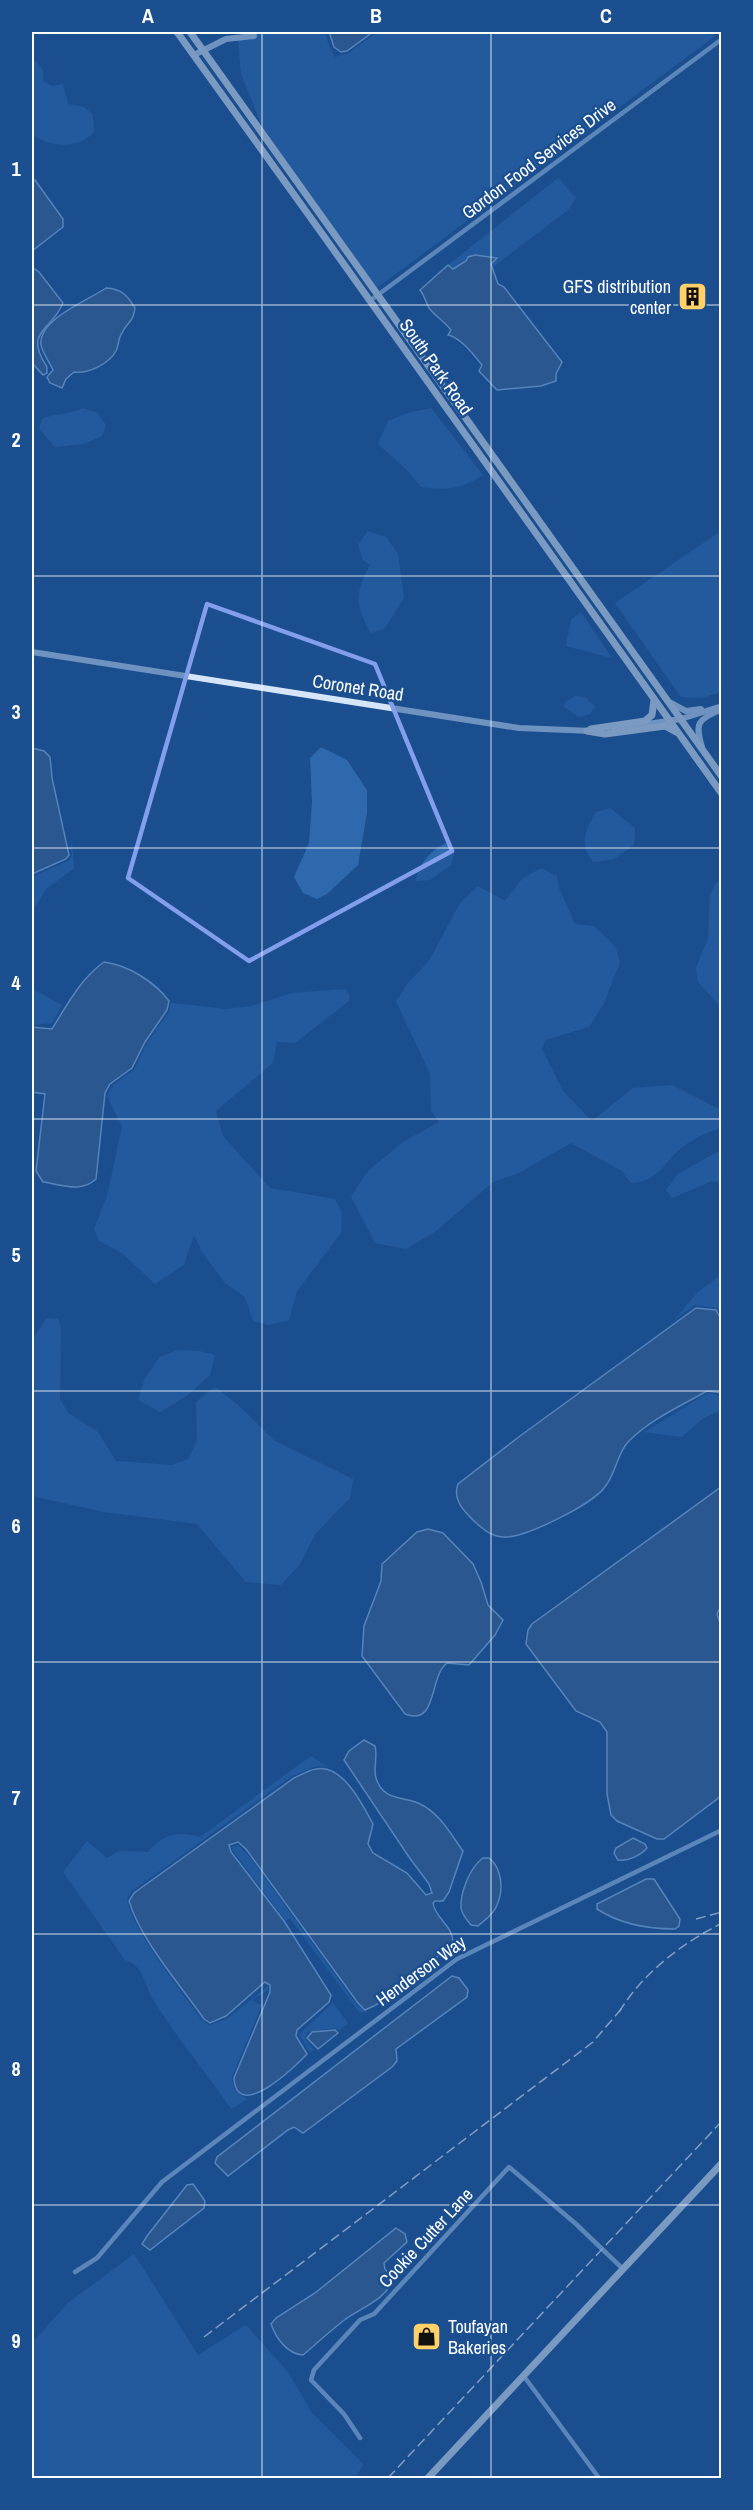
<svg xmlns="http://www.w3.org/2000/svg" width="753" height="2510" font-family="'Archivo Narrow',sans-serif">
<rect width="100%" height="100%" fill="#1b4f8f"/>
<g fill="#2e69ad">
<polygon points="237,32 326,32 328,43 335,57 349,53 377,32 711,32 715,36 377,288 262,126 241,74 238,40 257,39 256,33 237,34"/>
<path d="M32,57l11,13v11l9,5 11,-2 5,20 16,3 9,8 1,17c-18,18 -41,15 -62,3z"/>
<polygon points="558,178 576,198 568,210 493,267 490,264 497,259 495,257 475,255 453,269 448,265"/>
<path d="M83,408l14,5 9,12 -4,11 -18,8 -29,3 -16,-18 3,-10c13,-6 28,-4 41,-11z"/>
<path d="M431,408l52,67c-23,15 -36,15 -62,12l-15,-18 -28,-25 10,-23 20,-8z"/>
<path d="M368,531l18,6 12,17 6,44 -20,31 -14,4c-14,-31 -16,-37 0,-68l-7,-5 -5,-15z"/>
<polygon points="721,531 721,692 701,698 681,697 615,603"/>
<polygon points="581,612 612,658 566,646 571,620"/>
<polygon points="575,696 585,697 595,707 590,714 579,717 563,706 567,701"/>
<polygon points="321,747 347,760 367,790 367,813 358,865 327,894 317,899 303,893 294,877 309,843 312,802 310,758"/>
<path d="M610,808l25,20 -1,17 -20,14 -21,3c-14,-19 -8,-32 3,-50z"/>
<polygon points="72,843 74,868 46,889 32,912 32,877 68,861 72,855 70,847"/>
<path d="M446,843l9,7 -4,15 -21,15 -14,1c0,-16 17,-32 30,-38z"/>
<path d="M541,868l16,8 2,12 16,36 19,2 21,20 5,16 -16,41 -15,24 -44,13 -3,9 21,42 29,30 41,-33 39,-3 49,25v18c-17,5 -36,14 -48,28 -15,16 -19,25 -42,27l-9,-12 -51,-28 -54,31 -24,8 -57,49 -30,18 -31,-6 -24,-46 17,-26 35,-29 36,-20 -8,-11 -1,-37 -34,-73 13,-19 20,-21 31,-58 18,-17 27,15 17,-22z"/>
<polygon points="721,881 721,1007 698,982 696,968 708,938 710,895 716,883"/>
<polygon points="32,989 62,1005 52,1023 32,1025"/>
<polygon points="345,989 349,994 349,1001 295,1043 277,1042 273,1063 216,1111 223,1136 270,1188 335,1199 342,1213 341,1233 297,1291 289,1320 269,1325 253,1321 245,1297 225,1283 202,1252 194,1235 184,1265 155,1284 122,1253 99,1241 94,1229 107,1196 122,1127 107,1096 114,1084 134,1070 147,1043 169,1012 171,1003 226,1009 252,1006 292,993"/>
<polygon points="717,1152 721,1154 721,1183 712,1181 672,1198 666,1190 678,1174"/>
<polygon points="721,1275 721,1315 717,1308 695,1305 663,1328 675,1319 698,1292"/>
<polygon points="47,1318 58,1319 61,1327 60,1399 68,1413 98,1432 116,1461 172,1465 188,1459 197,1440 196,1402 215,1387 237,1404 275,1441 353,1479 350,1498 316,1533 300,1564 281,1585 246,1582 197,1524 104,1512 32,1496 32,1340"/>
<polygon points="178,1350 199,1351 215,1355 210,1375 188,1395 160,1412 138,1400 145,1378 160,1357"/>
<polygon points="708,1393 721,1396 721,1410 702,1419 682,1437 644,1432"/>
<path d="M311,1756l17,11 -12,-1 -24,10 -160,115 -5,8c4,30 56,94 75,121l7,5 18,-6 41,-33v4l-16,10 8,5 5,-8 -33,80c1,12 5,18 16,22l-17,10c-25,-37 -55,-72 -78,-110 -9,-14 -9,-34 -28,-39l-62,-88 24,-31 20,17 12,-7 29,1c15,-18 30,-21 52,-15z"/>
<polygon points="238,1845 252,1860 356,2004 366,2012 359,2012 290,1918 286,1921 233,1851 232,1847"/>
<polygon points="333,2003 348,2023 339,2031 335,2028 307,2032 305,2039 314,2050 310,2053 299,2034"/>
<polygon points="134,2254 198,2355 246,2325 288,2372 312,2413 363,2464 356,2478 32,2478 32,2343 68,2303"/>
</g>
<g fill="#3c6290" stroke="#9cc4f0" stroke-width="1.5">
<polygon points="329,32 373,32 347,51 341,52 334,47"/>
<polygon points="32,180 35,180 63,219 63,227 32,251"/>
<path d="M475,255l22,3 -6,6 7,20 6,3 58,75 -6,12v7l-15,5 -44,4 -18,-19 3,-6c-9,-11 -21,-27 -34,-30l3,-5c-7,-9 -15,-13 -22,-22 -4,-7 -4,-12 -9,-18l28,-25 5,4 13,-8 2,-4z"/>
<path d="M32,267l7,5 24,31c-12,29 -40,28 -16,64v6l-4,2 -11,-12z"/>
<path d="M106,288c16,1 21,7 29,20 -2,15 -7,13 -13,25 -4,5 -3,13 -6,18 -7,13 -28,23 -42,21l-8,7 -4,9 -12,-5 -3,-6 6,-7c-3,-7 -11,-18 -12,-25 -3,-26 48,-45 65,-57z"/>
<polygon points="32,748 44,751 50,757 52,778 69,855 66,859 32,874"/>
<path d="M104,962c24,3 51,20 65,39l-2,9 -22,32 -13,26 -22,16 -5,9 -9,86c-15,14 -33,6 -53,3l-7,-11 9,-77 -13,-2v-65l20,2c15,-24 29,-51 52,-67z"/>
<path d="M696,1308l20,2 5,9v74l-14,-2c-26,15 -56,28 -77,49 -13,12 -14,35 -26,48 -13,17 -81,51 -101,49 -12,-1 -19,-7 -28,-15 -11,-11 -23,-22 -17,-38l62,-48z"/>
<polygon points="721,1487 722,1604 717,1614 722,1628 721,1796 664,1839 657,1839 617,1821 611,1815 607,1794 607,1732 600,1722 576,1711 526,1644 528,1630 532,1624"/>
<path d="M428,1529l15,4 30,31 8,18 7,23 15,15 -8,15 -26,30 -22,-2c-18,13 -9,64 -42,51l-43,-58 2,-30 17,-45 1,-17 35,-32z"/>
<path d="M364,1740l11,6c3,10 -2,23 1,32 7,23 26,18 42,25 21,9 32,30 45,48l-14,41 -6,9h-8l-2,2c2,15 19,22 20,38 -23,24 -57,57 -88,69l-7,-7 -112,-154 -8,-7 -9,3 2,7 53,69 47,74 -2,7 -32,28 -1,6 11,18c-12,13 -70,69 -73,24l36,-86v-7l-5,-3 -39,34 -16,7 -6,-4c-23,-33 -64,-80 -75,-118l5,-8 160,-115c7,-3 15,-8 22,-9 26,-6 47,36 57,55l-5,20 5,9 34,20 19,22 6,-2 -3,-9 -20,-27 -65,-97 5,-9z"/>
<path d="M633,1838l12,6 2,4c-6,7 -20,14 -29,12l-4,-7 2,-5z"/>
<path d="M483,1858h6c13,10 15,32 8,47 -3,9 -12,15 -19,21l-7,-1c-4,-5 -9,-10 -10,-17 -1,-15 9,-41 22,-50z"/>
<path d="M646,1879h8l26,40 -1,7 -4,3c-27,0 -55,-5 -78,-20v-5z"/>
<polygon points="452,1976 459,1978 468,1990 467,1997 396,2049 397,2061 392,2067 303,2133 294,2127 288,2130 228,2176 215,2163 217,2157"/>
<polygon points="335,2030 338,2033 318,2049 307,2038 312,2032"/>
<polygon points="193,2184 205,2201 204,2208 150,2250 142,2244 147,2236 187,2185"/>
<path d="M396,2228l9,6 2,8 -23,21 1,6 8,10c-6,21 -35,30 -50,42 -14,11 -27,23 -40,34 -16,-1 -27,-17 -32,-31l5,-6 39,-25z"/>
</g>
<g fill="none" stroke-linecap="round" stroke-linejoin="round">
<g stroke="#a9c9ee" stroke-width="4.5">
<polyline points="371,300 722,39"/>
<polyline points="75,2272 97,2258 162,2182 457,1959 722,1830"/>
<polyline points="523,2375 599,2478"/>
<polyline points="360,2438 344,2414 311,2380 314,2370 360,2320 374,2314 509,2167 576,2224 623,2269"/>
</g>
<g stroke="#d6e6fa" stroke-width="6">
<polyline points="194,55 226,39 254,36"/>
<polyline points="32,652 519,728 592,731"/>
<polyline points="671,703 686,711 701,709"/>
<polyline points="614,729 681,719 722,706"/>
<path d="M702,747c-8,-26 -3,-27 20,-38"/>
</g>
<g stroke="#f0f6ff" stroke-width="7">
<path d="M177,32c183,253 363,508 545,762"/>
<polyline points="190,32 722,777"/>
<polyline points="591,729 645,721 652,715 654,700"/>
<polyline points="587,731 605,734 665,726 676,732"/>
<polyline points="428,2478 722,2163"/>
</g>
<g stroke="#fff" stroke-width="1.5" stroke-dasharray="10 4.5" stroke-linecap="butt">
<polyline points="696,1919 722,1912"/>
<path d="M619,2012c24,-39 62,-68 103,-89"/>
<polyline points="204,2337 593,2042 623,2007"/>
<polyline points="388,2478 722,2121"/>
</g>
</g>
<path d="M0 0H753V2510H0ZM207,604l168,60 77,187 -203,110 -121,-83z" fill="#1b4f8f" fill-opacity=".55" fill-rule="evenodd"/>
<path fill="none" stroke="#839eea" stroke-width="4.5" stroke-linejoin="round" d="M207,604l168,60 77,187 -203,110 -121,-83z"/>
<path fill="none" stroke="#fff" stroke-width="1.5" stroke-opacity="0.55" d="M262,32v2446M491,32v2446M32,305h690M32,576h690M32,848h690M32,1119h690M32,1391h690M32,1662h690M32,1934h690M32,2205h690"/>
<defs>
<symbol id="building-square" viewBox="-11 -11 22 22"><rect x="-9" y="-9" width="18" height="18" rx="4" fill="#ffd166" stroke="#1b4f8f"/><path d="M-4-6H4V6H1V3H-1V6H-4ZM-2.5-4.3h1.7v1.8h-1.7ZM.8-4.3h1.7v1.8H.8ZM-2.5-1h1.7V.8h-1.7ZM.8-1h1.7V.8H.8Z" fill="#111"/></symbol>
<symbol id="shop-square" viewBox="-11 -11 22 22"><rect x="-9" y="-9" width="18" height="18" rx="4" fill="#ffd166" stroke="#1b4f8f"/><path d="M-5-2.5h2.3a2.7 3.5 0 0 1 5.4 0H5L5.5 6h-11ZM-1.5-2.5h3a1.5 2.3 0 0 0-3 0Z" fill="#111"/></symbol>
</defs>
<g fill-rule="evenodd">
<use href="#building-square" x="676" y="280" width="33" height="33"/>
<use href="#shop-square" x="410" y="2320" width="33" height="33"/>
</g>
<g text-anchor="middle" stroke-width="5" stroke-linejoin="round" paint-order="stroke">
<g font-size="18" fill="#fff" stroke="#1b4f8f">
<text transform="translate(539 159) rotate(-37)" y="6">Gordon Food Services Drive</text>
<text transform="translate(436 367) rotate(55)" y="6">South Park Road</text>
<text transform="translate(358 688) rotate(9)" y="6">Coronet Road</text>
<text transform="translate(421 1971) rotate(-36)" y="6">Henderson Way</text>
<text transform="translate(426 2238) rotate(-47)" y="6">Cookie Cutter Lane</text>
</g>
<g font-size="18" fill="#fff" stroke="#1b4f8f" text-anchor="end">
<text x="671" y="293">GFS distribution<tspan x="671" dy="21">center</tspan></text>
<text x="448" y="2333" text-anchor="start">Toufayan<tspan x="448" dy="21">Bakeries</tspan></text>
</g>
</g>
<rect width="753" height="2510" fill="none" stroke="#1b4f8f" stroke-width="66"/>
<rect x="33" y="33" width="687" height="2444" fill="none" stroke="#fff" stroke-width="2"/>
<g font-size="20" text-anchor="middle" font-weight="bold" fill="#fff">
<text x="148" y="23">A</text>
<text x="376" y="23">B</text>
<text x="606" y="23">C</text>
<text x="16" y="176">1</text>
<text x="16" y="447">2</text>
<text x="16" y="719">3</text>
<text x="16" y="990">4</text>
<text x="16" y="1262">5</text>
<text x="16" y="1533">6</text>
<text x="16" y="1805">7</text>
<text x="16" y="2076">8</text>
<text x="16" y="2348">9</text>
</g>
</svg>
